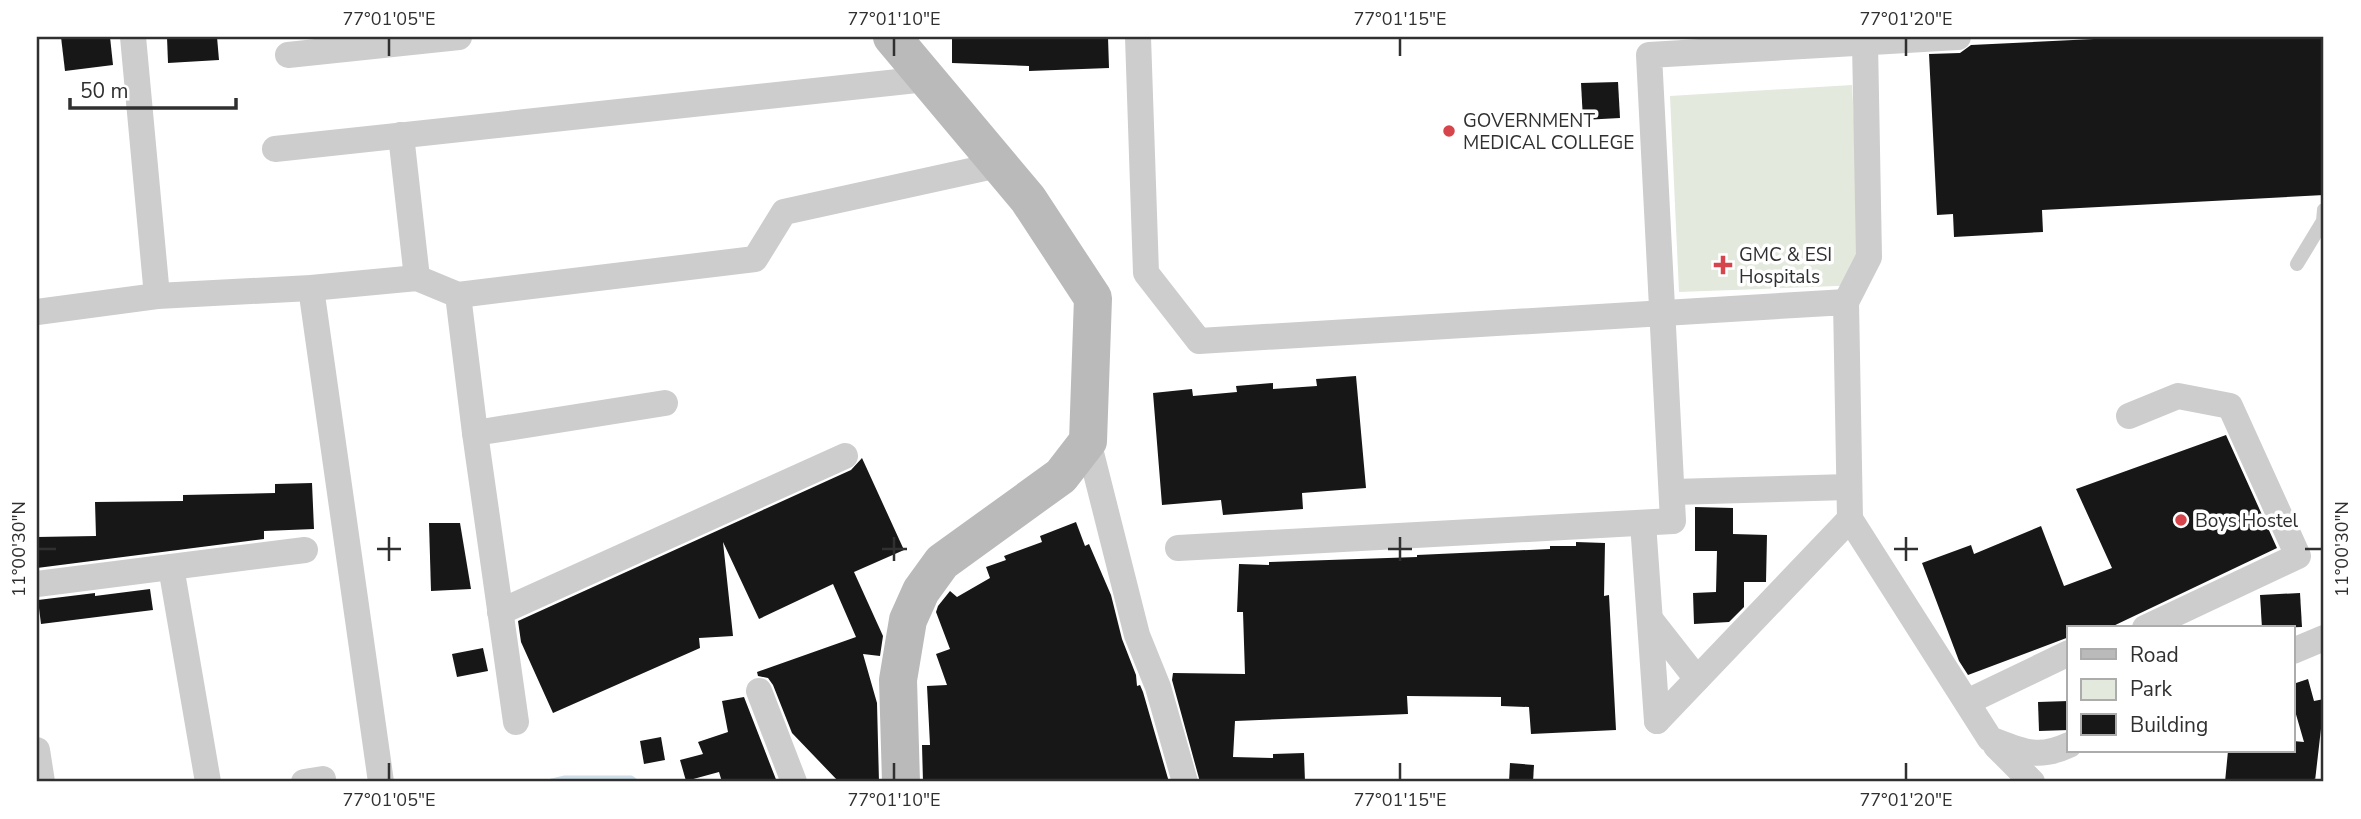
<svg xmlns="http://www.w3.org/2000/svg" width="2361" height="819" font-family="'Nunito Sans',sans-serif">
<rect width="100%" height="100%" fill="#fff"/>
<polygon fill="#e3e9dd" points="1852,85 1863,285 1679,292 1670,96"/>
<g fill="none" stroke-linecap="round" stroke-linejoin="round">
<polyline stroke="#cedee9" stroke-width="7" points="552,782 565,779 631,779 635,782"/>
</g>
<g fill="#171717">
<polygon points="61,37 110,37 113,65 65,71"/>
<polygon points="167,37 217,37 219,60 168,63"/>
<polygon points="952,37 1108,37 1109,68 1029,71 1029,66 952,63"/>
<polygon points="2135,37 2322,37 2324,82 2324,195 2042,210 2043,232 1954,237 1953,214 1937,215 1929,54 1960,53 1971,45"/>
<polygon points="1618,82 1620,118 1583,120 1581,83"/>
<polygon points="1356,376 1366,488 1302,493 1303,509 1223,515 1221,500 1162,505 1153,393 1192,389 1193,396 1237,392 1236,386 1273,383 1273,389 1317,386 1316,379"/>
<polygon points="2226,435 2277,548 2109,628 2069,628 2069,637 1968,675 1959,661 1922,563 1971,545 1974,554 2041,526 2064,586 2112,568 2076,489"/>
<polygon points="862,458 904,550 854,572 883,636 880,656 863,654 877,703 879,782 839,782 792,733 773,685 768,678 758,676 757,672 856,637 833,584 759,619 723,542 733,636 699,638 700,648 553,713 521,642 518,621 851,470"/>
<polygon points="312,483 314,529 264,531 264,539 37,568 37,537 96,536 95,502 183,501 183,495 275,493 275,484"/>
<polygon points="1695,507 1733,508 1733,534 1767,535 1766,582 1744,582 1744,607 1729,622 1694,624 1693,593 1716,592 1717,551 1695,551"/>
<polygon points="1076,522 1085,546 1089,544 1111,595 1122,639 1136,675 1137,686 1140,685 1143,692 1169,782 923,782 922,745 930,745 927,686 947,685 936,654 950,649 936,612 938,606 950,591 957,597 990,578 986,567 1006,560 1004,556 1042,542 1040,536"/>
<polygon points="429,523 460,523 471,589 431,591"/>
<polygon points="1576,542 1605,543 1604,596 1609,595 1616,730 1531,734 1529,707 1501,706 1501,697 1407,696 1408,714 1235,721 1233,757 1273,758 1273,754 1304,753 1305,782 1200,782 1172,680 1173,673 1245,674 1243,612 1237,612 1239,564 1269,565 1269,562 1417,557 1417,555 1550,549 1550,546 1576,546"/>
<polygon points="150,589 153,610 41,624 38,600 95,593 95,596"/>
<polygon points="2300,593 2302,627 2262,628 2260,595"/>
<polygon points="483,648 488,671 457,677 452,654"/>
<polygon points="2308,679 2314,701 2324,699 2324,720 2322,720 2315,781 2314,778 2314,782 2225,782 2228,751 2293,751 2293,741 2304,742 2293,704 2293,684"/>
<polygon points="744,697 777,782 722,782 719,772 686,781 680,760 703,754 698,742 728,732 722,701"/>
<polygon points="2069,701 2069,730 2039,731 2038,702"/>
<polygon points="661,737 665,760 644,764 640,741"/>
<polygon points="1510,763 1534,765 1533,782 1509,782"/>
</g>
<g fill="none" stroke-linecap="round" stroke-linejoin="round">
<polyline stroke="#cdcdcd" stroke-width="14" points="2297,264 2323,221 2324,210"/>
<g stroke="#cdcdcd" stroke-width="26">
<polyline points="133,37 157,296"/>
<path d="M1138,37l8,236 53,68 647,-39 4,217 140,220c31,12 47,21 79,6"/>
<polyline points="288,55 459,37"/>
<polyline points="401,135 417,278"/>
<polyline points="275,149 926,79"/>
<polyline points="311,288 381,782"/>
<polyline points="458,295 475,433 516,722"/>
<polyline points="1846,302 1869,257 1865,42"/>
<polyline points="37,312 157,296 311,288 417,278 458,295 755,259 784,212 998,165"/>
<polyline points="2129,416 2178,396 2230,406 2298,556 2145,628"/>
<polyline points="475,433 665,403"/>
<polyline points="1088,441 1137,635 1158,687 1185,782"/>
<polyline points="1673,492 1849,487"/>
<polyline points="1643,523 1657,721"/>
<polyline points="1178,548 1673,521 1649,55 1958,37"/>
<polyline points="171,567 208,782"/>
<polyline points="37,584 305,550"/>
<polyline points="500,612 845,456"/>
<polyline points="1650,619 1697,679"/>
<polyline points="2293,651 2324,638"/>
<polyline points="759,691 794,782"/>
<polyline points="1967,702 2069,653"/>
<polyline points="1657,721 1850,519"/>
<polyline points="1996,746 2032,782"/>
<polyline points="37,750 42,782"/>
<polyline points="304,782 323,779"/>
</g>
<polyline stroke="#bababa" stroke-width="38" points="892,37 1028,199 1093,298 1088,441 1061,476 942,562 921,591 908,620 898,680 901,782"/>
</g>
<path fill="none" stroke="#303030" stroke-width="2.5" d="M389,38v18M894,38v18M1400,38v18M1906,38v18M389,537v24M894,537v24M1400,537v24M1906,537v24M38,549h18M377,549h24M882,549h25M1388,549h24M1894,549h24M2305,549h17M389,763v17M894,763v17M1400,763v17M1906,763v17"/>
<g fill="#d6444c" stroke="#fff" stroke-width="2.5">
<circle cx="1449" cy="131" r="7"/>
<path d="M1719.5 254.5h7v7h7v7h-7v7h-7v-7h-7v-7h7z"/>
<circle cx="2181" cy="520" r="7"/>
</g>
<g text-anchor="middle" stroke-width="7" stroke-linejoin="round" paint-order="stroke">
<g font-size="19" fill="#303030" stroke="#fff" text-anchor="start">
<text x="1463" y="127">GOVERNMENT<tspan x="1463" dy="22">MEDICAL COLLEGE</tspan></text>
<text x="1739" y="261">GMC &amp; ESI<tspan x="1739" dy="22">Hospitals</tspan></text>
<text x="2195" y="527">Boys Hostel</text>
</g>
</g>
<rect width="2361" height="819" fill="none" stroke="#ffffff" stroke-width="77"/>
<rect x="2067" y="626" width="228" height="126" fill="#ffffff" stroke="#acacac" stroke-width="2"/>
<rect x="2081" y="649" width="35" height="10" fill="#bababa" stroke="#acacac" stroke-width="2"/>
<text x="2130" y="662" font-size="21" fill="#303030">Road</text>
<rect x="2081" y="679" width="35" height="21" fill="#e3e9dd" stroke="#acacac" stroke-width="2"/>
<text x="2130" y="696" font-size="21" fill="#303030">Park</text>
<rect x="2081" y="714" width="35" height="21" fill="#171717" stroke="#acacac" stroke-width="2"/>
<text x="2130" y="732" font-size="21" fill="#303030">Building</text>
<path d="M70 98v10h166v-10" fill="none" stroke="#303030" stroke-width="3.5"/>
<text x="80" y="98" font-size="21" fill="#303030" stroke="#ffffff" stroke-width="5" paint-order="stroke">50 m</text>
<rect x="38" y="38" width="2284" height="742" fill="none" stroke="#303030" stroke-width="2.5"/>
<g font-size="18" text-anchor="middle" fill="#303030">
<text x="389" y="25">77°01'05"E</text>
<text x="894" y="25">77°01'10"E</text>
<text x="1400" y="25">77°01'15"E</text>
<text x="1906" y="25">77°01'20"E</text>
<text transform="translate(19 549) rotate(-90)" y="6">11°00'30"N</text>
<text transform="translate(2342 549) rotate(-90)" y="6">11°00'30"N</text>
<text x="389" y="806">77°01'05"E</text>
<text x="894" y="806">77°01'10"E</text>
<text x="1400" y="806">77°01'15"E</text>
<text x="1906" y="806">77°01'20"E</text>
</g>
</svg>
